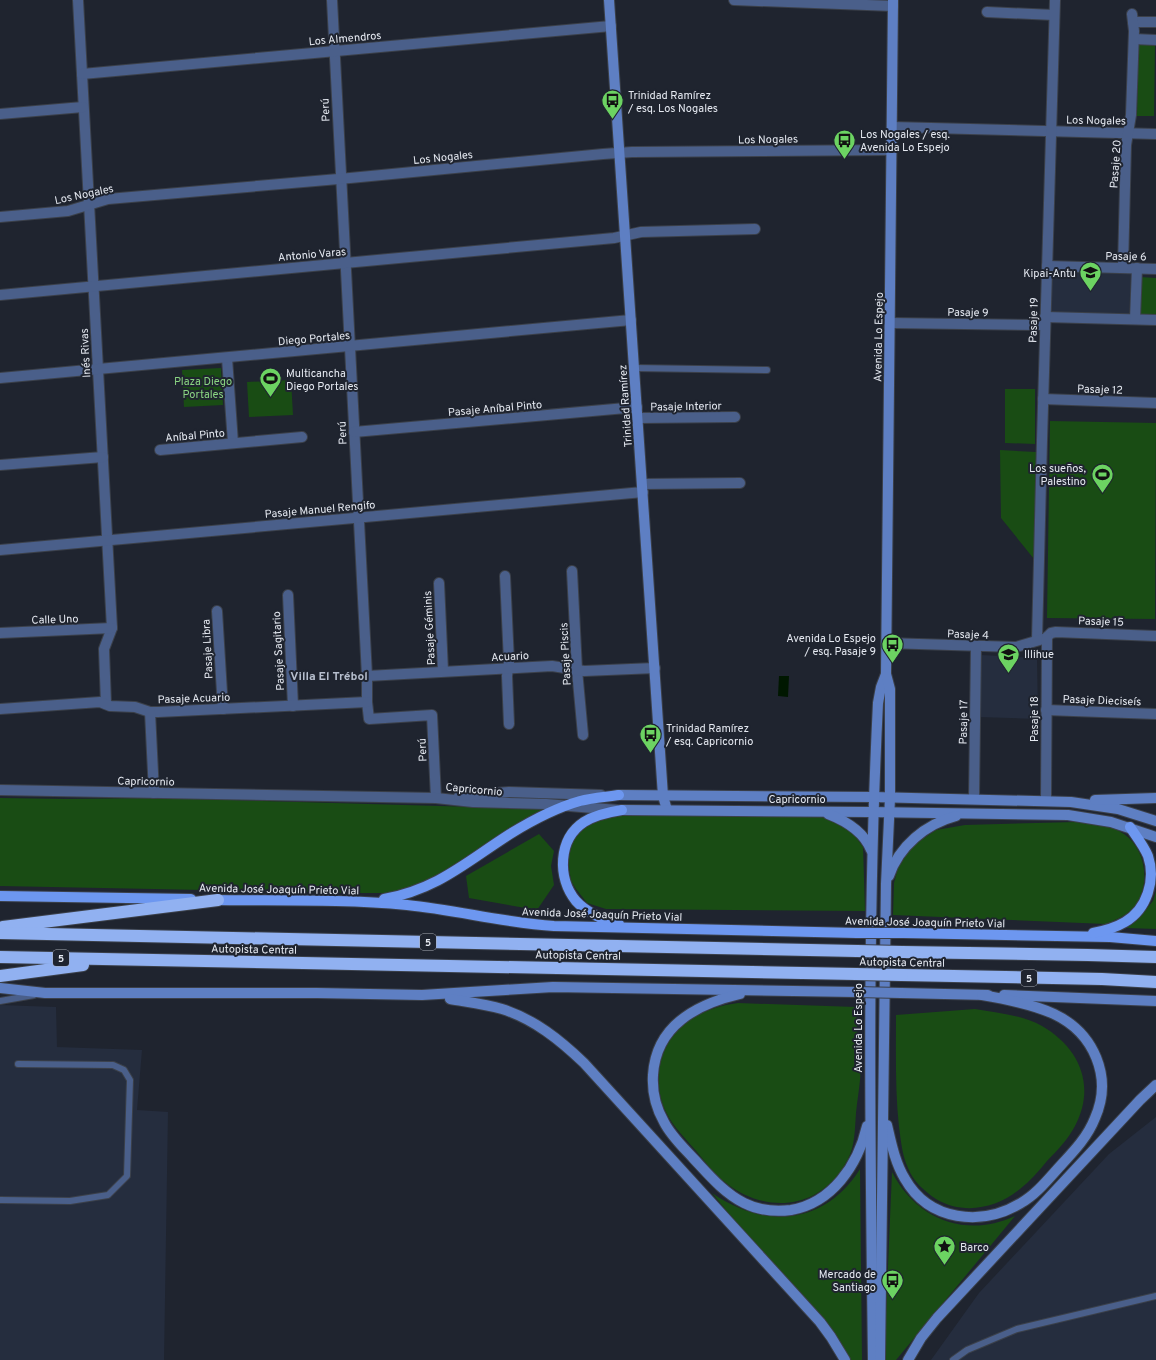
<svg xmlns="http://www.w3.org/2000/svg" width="1156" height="1360" font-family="Overpass,sans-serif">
<rect width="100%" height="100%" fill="#1f242f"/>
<g fill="#252d3e">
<polygon points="1052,271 1131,274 1129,314 1050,312"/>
<polygon points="981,655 1037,658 1038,719 979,717"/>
<polygon points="0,1005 56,1007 57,1047 142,1050 137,1110 168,1112 164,1360 0,1360"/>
<polygon points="1156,1117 1156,1360 931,1360 979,1293 1109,1154"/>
</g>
<g fill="#194c14">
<polygon points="1138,45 1155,45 1154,116 1137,116"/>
<polygon points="1140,277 1156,278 1156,314 1138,314"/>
<polygon points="221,368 223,405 184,407 182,370"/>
<polygon points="291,380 293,415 249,417 247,382"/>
<polygon points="1005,389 1035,389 1035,444 1005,443"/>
<polygon points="1050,421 1156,423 1155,619 1047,618"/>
<polygon points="1000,450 1036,452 1034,559 1001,518"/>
<polygon points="0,798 66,799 158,798 544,809 428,881 396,893 362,893 0,886"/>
<polygon points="614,814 821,817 839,823 853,833 863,847 865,911 606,909 587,903 576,889 571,881 568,861 573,839 590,821"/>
<path d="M1076,822c16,2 34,2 48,12 22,15 27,50 11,72 -7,9 -18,13 -29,18l-213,-9 1,-32 4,-15 13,-21 25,-17 29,-5z"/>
<polygon points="539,834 554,851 551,866 554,885 537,910 469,898 466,876"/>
<polygon points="1156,891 1156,929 1127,928 1138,919 1153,901"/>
<path d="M738,1003l118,4c1,17 2,33 3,49 0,8 2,16 1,24 -1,11 -3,22 -4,33 -1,13 -1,27 -5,39 -7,18 -20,34 -37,43 -29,15 -63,8 -88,-12 -11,-8 -20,-20 -29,-31 -11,-13 -24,-25 -31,-40 -6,-12 -8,-26 -7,-39 4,-43 39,-65 79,-70z"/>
<path d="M975,1009c23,4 47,6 67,17 38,22 54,60 33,100 -7,13 -17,24 -28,35 -8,10 -17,20 -27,28 -24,20 -57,26 -84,10 -12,-8 -23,-18 -28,-31 -6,-13 -7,-27 -9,-41 -4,-37 -3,-75 -3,-112z"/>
<path d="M860,1169l2,191h-11l-42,-56 -49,-52 -48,-59c52,36 112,33 148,-24z"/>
<path d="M892,1172c24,47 74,67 123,44l-119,144h-12z"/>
</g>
<polygon fill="#001700" points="779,676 789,676 788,697 778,696"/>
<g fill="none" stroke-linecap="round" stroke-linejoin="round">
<defs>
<g id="service">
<polyline points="634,368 767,370"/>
<polyline points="0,1001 34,995"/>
<polyline points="0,1200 70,1201 108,1195 127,1176 130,1080 124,1070 113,1065 18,1064"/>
<polyline points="953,1360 967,1350 1017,1329 1156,1296"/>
</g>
<g id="minor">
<polyline points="78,0 112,628 104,649 106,704"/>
<polyline points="332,0 367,676 367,702 369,719 432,715 436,798"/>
<polyline points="734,0 893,6"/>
<polyline points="987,12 1054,15"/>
<polyline points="1133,22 1156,22"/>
<polyline points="1134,39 1156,40"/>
<polyline points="82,74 611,26"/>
<polyline points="0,114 83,107"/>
<polyline points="892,127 1156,134"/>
<polyline points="0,217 68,211 108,199 350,178 603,154 632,152 892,150"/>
<polyline points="1047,266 1156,269"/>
<polyline points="1123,268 1126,145 1131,115 1134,31 1132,14"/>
<polyline points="0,295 614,238 641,232 755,229"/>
<polyline points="1045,317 1156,320"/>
<polyline points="1135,319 1137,268"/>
<polyline points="890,323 1045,325"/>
<polyline points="227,358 233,443"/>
<polyline points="0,378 631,320"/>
<polyline points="1043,399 1156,403"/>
<polyline points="638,418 735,417"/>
<polyline points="354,432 637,407"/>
<polyline points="160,450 302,437"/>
<polyline points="0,465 103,457"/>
<polyline points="642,484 740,483"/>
<polyline points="0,550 643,492"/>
<polyline points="572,571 577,670 583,735"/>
<polyline points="505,576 509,662 507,676 509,724"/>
<polyline points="439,583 443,671"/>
<polyline points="288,595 293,706"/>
<polyline points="217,611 223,709"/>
<polyline points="0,633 112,628"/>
<polyline points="1047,637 1051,633 1056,632 1156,636"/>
<polyline points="1037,640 1042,440 1055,0"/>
<polyline points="886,643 1016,647 1043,639"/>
<polyline points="367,676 552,666 584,671 655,668"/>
<polyline points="0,709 100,702 110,706 135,707 150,712 158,712 367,702"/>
<polyline points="1046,710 1156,714"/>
<polyline points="150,712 154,793"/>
<polyline points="974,799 976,646"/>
<polyline points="1046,801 1047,637"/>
</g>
<g id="tertiary">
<polyline points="0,790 436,798 473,802 546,804 617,810"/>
<polyline points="459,796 509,792 601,795"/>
</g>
<g id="secondary">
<polyline points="609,0 663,796 667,810"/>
<polyline points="619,795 873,797 1071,802 1118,809 1156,821"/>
<polyline points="1095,800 1156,798"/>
<polyline points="622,810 869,812 1068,815 1111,822 1156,837"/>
<path d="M828,814c18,7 36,18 43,36"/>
<path d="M889,876c10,-30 37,-52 67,-60"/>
<polyline points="0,988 45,993 317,993 422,995 553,987 856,992"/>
<polyline points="901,993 988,995"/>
<path d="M740,994c-43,10 -84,31 -87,81 -1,16 3,33 11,47 7,14 19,25 30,37 15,16 30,34 50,44 14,7 31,9 47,7 41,-7 67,-45 76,-84"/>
<polyline points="1004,995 1156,1001"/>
<path d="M450,999c17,3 35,5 52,10 32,10 58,31 82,54l236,259 11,15 14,23"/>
<path d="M887,1125c4,17 8,38 18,54 24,42 76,48 116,24 16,-9 28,-25 41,-39 13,-14 26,-28 33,-46 18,-41 -1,-85 -41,-104 -22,-10 -48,-15 -72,-19"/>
<path d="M873,1360c-3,-219 -6,-438 5,-657l3,-16 5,-13"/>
<polyline points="880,1360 886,884 890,798 890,689 886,674 893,0"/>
<polyline points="908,1360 921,1338 937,1318 1140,1100 1156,1085"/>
</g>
<g id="primary">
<polyline points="0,896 191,899"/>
<path d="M384,899c54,-10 82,-37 126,-65 21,-13 45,-26 70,-33 12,-3 26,-4 39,-6"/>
<path d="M211,900c65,1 131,-1 196,5 50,5 98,18 147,21l303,7"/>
<path d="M619,924c-15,-4 -32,-11 -43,-23 -19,-23 -18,-62 8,-79 11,-7 25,-10 38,-12"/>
<polyline points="903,933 1110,937 1156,941"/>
<path d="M1093,933c10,-2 22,-5 32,-11 22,-13 31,-42 23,-66 -4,-10 -12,-20 -18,-29"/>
</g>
<g id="motorway">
<polyline points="3,927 218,900"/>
<polyline points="0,933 857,951"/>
<polyline points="902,952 1088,955 1156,957"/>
<polyline points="0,957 856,974"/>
<polyline points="902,975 1102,979 1156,982"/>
<polyline points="0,976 83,965"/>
</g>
</defs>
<use href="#service" stroke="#3b404a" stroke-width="8"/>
<use href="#minor" stroke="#3b404a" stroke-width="12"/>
<use href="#tertiary" stroke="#3b404a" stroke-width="12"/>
<use href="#secondary" stroke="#3b404a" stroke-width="12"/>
<use href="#primary" stroke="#3b404a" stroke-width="12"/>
<use href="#motorway" stroke="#3b404a" stroke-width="14"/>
<use href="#service" stroke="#4a5f8a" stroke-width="6"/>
<use href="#minor" stroke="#4a5f8a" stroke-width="10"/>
<use href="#tertiary" stroke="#4a5f8a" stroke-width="10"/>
<use href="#secondary" stroke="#5e7fc3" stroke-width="10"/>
<use href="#primary" stroke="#6d97f0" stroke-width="10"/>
<use href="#motorway" stroke="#91b1f1" stroke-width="12"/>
<defs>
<polyline id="secondary-bridge" points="856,992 901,993"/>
<polyline id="primary-bridge" points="857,933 903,933"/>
<g id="motorway-bridge">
<polyline points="857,951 902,952"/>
<polyline points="856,974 902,975"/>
</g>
</defs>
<use href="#secondary-bridge" stroke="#3b404a" stroke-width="12" stroke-linecap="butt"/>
<use href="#primary-bridge" stroke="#3b404a" stroke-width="12" stroke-linecap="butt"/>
<use href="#motorway-bridge" stroke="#3b404a" stroke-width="14" stroke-linecap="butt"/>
<use href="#secondary-bridge" stroke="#5e7fc3" stroke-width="10"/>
<use href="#primary-bridge" stroke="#6d97f0" stroke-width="10"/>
<use href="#motorway-bridge" stroke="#91b1f1" stroke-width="12"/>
</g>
<defs>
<symbol id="bus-pin" viewBox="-11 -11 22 30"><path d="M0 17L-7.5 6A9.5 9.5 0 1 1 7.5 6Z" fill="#6cd362" stroke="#1f242f"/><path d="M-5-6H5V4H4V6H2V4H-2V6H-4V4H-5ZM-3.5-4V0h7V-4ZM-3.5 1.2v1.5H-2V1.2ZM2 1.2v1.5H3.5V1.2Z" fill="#111"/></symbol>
<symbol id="school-pin" viewBox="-11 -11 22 30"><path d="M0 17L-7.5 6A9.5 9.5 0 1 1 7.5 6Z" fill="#6cd362" stroke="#1f242f"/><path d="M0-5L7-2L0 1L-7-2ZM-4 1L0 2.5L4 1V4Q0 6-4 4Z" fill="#111"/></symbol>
<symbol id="stadium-pin" viewBox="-11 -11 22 30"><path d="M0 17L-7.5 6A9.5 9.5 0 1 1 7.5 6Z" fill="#6cd362" stroke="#1f242f"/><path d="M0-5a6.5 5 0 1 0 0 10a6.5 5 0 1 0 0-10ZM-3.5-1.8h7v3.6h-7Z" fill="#111"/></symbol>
<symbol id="sight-pin" viewBox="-11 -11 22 30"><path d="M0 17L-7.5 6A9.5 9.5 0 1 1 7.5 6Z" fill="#6cd362" stroke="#1f242f"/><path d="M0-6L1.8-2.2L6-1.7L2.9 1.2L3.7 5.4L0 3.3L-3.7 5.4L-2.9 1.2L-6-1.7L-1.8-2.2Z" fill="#111"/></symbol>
</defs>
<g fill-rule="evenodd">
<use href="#bus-pin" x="600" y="88" width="25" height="34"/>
<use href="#bus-pin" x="832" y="128" width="25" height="34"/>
<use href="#school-pin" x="1078" y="260" width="25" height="34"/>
<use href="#stadium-pin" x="258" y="366" width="25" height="34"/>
<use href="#stadium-pin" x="1090" y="462" width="25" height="34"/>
<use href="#bus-pin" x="880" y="632" width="25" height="34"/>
<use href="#school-pin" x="996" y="642" width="25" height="34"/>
<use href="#bus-pin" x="638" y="722" width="25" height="34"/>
<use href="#sight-pin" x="932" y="1234" width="25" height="34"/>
<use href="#bus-pin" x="880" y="1268" width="25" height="34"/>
</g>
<g text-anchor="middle" stroke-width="4" stroke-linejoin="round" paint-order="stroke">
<g fill="#1f242f" stroke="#aaaeb7" stroke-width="1">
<rect x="420" y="934" width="16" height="16" rx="3"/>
<rect x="53" y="950" width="16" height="16" rx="3"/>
<rect x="1021" y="970" width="16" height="16" rx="3"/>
</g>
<g font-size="10" font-weight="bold" fill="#e5e9f1">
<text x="428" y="946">5</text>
<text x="61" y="962">5</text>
<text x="1029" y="982">5</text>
</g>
<g font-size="11" fill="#e5e9f1" stroke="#1f242f">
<text transform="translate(345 38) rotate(-5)" y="4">Los Almendros</text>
<text transform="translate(325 110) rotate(-93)" y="4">Perú</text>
<text transform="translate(1096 120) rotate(1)" y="4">Los Nogales</text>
<text transform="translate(768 139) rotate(-1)" y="4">Los Nogales</text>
<text transform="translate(443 157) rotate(-6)" y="4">Los Nogales</text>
<text transform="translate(1115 164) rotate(-86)" y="4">Pasaje 20</text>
<text transform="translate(84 194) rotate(-12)" y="4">Los Nogales</text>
<text transform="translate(312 254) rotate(-5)" y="4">Antonio Varas</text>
<text transform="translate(1126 256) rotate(1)" y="4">Pasaje 6</text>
<text transform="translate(968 312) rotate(1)" y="4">Pasaje 9</text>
<text transform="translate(1033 320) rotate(-88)" y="4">Pasaje 19</text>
<text transform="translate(878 337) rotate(-89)" y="4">Avenida Lo Espejo</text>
<text transform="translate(314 338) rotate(-5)" y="4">Diego Portales</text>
<text transform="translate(85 353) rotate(-93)" y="4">Inés Rivas</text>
<text transform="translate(1100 389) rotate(2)" y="4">Pasaje 12</text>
<text transform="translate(625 406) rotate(-94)" y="4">Trinidad Ramírez</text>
<text transform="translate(686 406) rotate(-1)" y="4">Pasaje Interior</text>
<text transform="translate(495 408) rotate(-5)" y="4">Pasaje Aníbal Pinto</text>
<text transform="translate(342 433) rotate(-93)" y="4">Perú</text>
<text transform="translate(195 435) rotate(-5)" y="4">Aníbal Pinto</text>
<text transform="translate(320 509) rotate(-5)" y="4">Pasaje Manuel Rengifo</text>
<text transform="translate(55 619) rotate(-2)" y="4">Calle Uno</text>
<text transform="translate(1101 621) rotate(2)" y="4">Pasaje 15</text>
<text transform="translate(429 628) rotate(-93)" y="4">Pasaje Géminis</text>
<text transform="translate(968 634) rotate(2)" y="4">Pasaje 4</text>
<text transform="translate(207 649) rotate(-93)" y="4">Pasaje Libra</text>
<text transform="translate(278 651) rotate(-93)" y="4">Pasaje Sagitario</text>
<text transform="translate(565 654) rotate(-93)" y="4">Pasaje Piscis</text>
<text transform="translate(510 656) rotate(-3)" y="4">Acuario</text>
<text transform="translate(194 698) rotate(-2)" y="4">Pasaje Acuario</text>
<text transform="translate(1102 700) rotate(2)" y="4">Pasaje Dieciseís</text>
<text transform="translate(1034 719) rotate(-90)" y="4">Pasaje 18</text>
<text transform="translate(963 722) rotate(-89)" y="4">Pasaje 17</text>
<text transform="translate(422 750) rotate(-93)" y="4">Perú</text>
<text transform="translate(146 781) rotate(1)" y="4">Capricornio</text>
<text transform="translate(474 789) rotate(5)" y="4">Capricornio</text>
<text x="797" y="803">Capricornio</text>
<text transform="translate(279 889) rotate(1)" y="4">Avenida José Joaquín Prieto Vial</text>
<text transform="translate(602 914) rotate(2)" y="4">Avenida José Joaquín Prieto Vial</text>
<text transform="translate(925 922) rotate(1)" y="4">Avenida José Joaquín Prieto Vial</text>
<text transform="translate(254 949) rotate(1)" y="4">Autopista Central</text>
<text transform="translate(578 955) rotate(1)" y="4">Autopista Central</text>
<text transform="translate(902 962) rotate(1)" y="4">Autopista Central</text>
<text transform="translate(858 1028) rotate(-90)" y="4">Avenida Lo Espejo</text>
</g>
<g font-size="11" fill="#e5e9f1" stroke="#1f242f" text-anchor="start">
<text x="628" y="99">Trinidad Ramírez<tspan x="628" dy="13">/ esq. Los Nogales</tspan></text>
<text x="860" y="138">Los Nogales / esq.<tspan x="860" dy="13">Avenida Lo Espejo</tspan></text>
<text x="1076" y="277" text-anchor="end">Kipai-Antu</text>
<text x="286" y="377">Multicancha<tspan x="286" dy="13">Diego Portales</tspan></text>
<text x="1086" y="472" text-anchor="end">Los sueños,<tspan x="1086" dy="13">Palestino</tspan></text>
<text x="876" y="642" text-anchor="end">Avenida Lo Espejo<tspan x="876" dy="13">/ esq. Pasaje 9</tspan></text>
<text x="1024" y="658">Illihue</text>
<text x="666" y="732">Trinidad Ramírez<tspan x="666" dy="13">/ esq. Capricornio</tspan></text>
<text x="960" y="1251">Barco</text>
<text x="876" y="1278" text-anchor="end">Mercado de<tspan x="876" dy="13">Santiago</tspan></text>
</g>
<g font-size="11" fill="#8ad482" stroke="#1f242f">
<text x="203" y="385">Plaza Diego<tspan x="203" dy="13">Portales</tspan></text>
</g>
<g font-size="12" font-weight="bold" fill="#b7bfce" stroke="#1f242f">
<text x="329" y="680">Villa El Trébol</text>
</g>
</g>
</svg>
